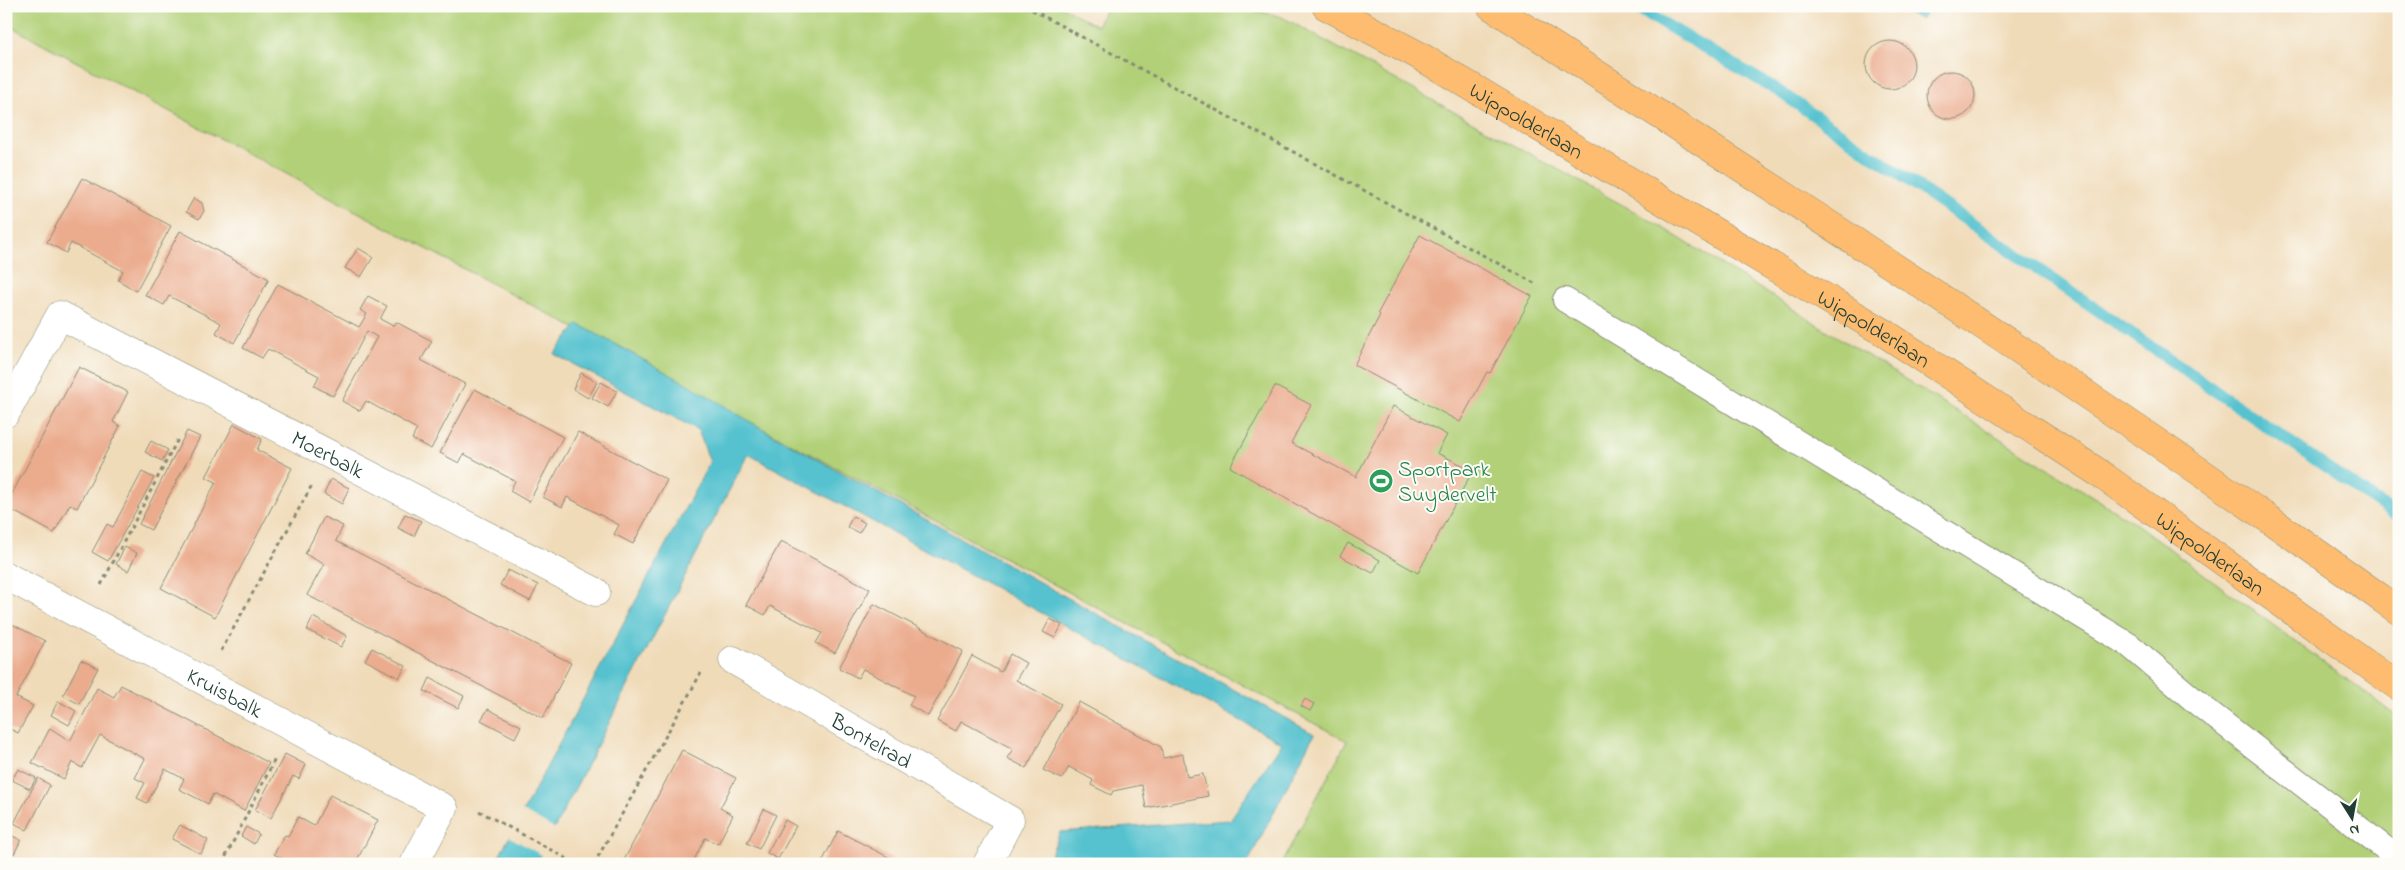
<svg xmlns="http://www.w3.org/2000/svg" width="2405" height="870" font-family="'Indie Flower',sans-serif">
<rect width="100%" height="100%" fill="#fdfcf7"/>
<filter id="ink" filterUnits="userSpaceOnUse"><feTurbulence type="fractalNoise" baseFrequency=".02" numOctaves="2"/><feDisplacementMap in="SourceGraphic" scale="10" xChannelSelector="R" yChannelSelector="G"/><feConvolveMatrix kernelMatrix="1 2 1 2 8 2 1 2 1" color-interpolation-filters="sRGB"/></filter>
<filter id="wash" filterUnits="userSpaceOnUse"><feTurbulence type="fractalNoise" baseFrequency=".0096" numOctaves="4" result="noise"/><feDisplacementMap in="SourceGraphic" scale="20" xChannelSelector="R" yChannelSelector="G"/><feGaussianBlur stdDeviation="1.12" result="paint"/><feColorMatrix in="noise" values="0 0 0 0 0 0 0 0 0 0 0 0 0 0 0 0 0 1.4 0 .05"/><feComposite in="paint" operator="in"/></filter>
<g filter="url(#wash)">
<rect width="100%" height="100%" fill="#f0dbb9"/>
<polygon fill="#b1d077" stroke="#688656" points="6,6 1061,6 1097,26 1107,6 1235,6 1282,17 1655,223 2132,521 2399,718 2399,864 1281,864 1347,741 6,24"/>
<g fill="#56c2cf" stroke="#3a8082">
<polygon points="1894,6 1929,6 1922,20"/>
<polygon points="578,324 695,388 759,427 1314,734 1247,864 1047,864 1060,832 1230,820 1282,743 748,454 536,864 495,864 710,462 698,430 554,354"/>
</g>
<polygon fill="#f0dbb9" points="521,810 556,830 543,856 508,836"/>
<g fill="none" stroke-linecap="round" stroke-linejoin="round">
<polyline stroke="#56c2cf" stroke-width="12" points="1634,6 1777,90 2399,517"/>
</g>
<g id="blocks">
<g fill="#ebab8d">
<circle cx="1890" cy="65" r="24"/>
<circle cx="1951" cy="95" r="24"/>
<polygon points="82,178 171,226 136,291 118,280 123,271 71,243 66,253 47,242"/>
<polygon points="194,198 202,203 204,211 199,219 186,212"/>
<polygon points="180,231 269,279 234,343 216,333 221,323 169,296 164,305 145,295"/>
<polygon points="1420,235 1532,296 1490,373 1487,372 1460,422 1354,365 1380,315 1378,313"/>
<polygon points="358,248 373,257 361,277 345,268"/>
<polygon points="278,284 359,327 367,314 360,310 368,296 387,306 380,319 393,326 396,322 432,341 421,360 465,384 431,449 412,439 417,429 366,401 360,411 342,401 377,337 367,331 333,396 314,386 319,376 268,349 262,358 243,348"/>
<polygon points="79,367 128,392 113,422 120,426 77,508 70,504 54,533 6,507 6,505"/>
<polygon points="581,373 597,382 588,398 573,389"/>
<polygon points="601,382 617,391 608,407 592,398"/>
<polygon points="1275,386 1311,405 1291,443 1356,477 1393,406 1447,435 1437,453 1473,470 1418,573 1230,467"/>
<polygon points="475,389 563,437 529,502 510,491 515,481 464,454 459,463 440,453"/>
<polygon points="234,424 262,439 257,450 292,468 215,617 161,588 216,482 206,477"/>
<polygon points="187,431 200,437 151,530 139,524"/>
<polygon points="578,432 667,480 633,544 614,534 619,525 567,497 562,507 543,497"/>
<polygon points="151,441 168,450 162,461 145,452"/>
<polygon points="142,472 154,478 108,561 92,552 107,524 113,527"/>
<polygon points="331,479 349,488 342,504 324,494"/>
<polygon points="405,514 421,521 414,536 398,528"/>
<polygon points="853,516 865,523 859,533 847,527"/>
<polygon points="324,517 343,526 336,541 571,663 543,718 307,595 324,564 305,554"/>
<polygon points="781,541 870,589 835,653 816,643 822,633 770,606 765,615 746,605"/>
<polygon points="1348,543 1380,560 1373,573 1340,556"/>
<polygon points="125,547 137,553 128,571 116,564"/>
<polygon points="508,570 538,585 530,601 500,585"/>
<polygon points="874,604 963,651 928,716 909,705 914,696 863,669 858,678 839,668"/>
<polygon points="313,617 347,636 341,647 307,630"/>
<polygon points="1050,619 1062,625 1055,638 1043,632"/>
<polygon points="6,621 45,641 16,697 33,706 18,733 6,727"/>
<polygon points="372,648 406,666 399,678 365,660"/>
<polygon points="1010,654 1026,663 1016,680 1061,704 1026,768 1007,758 1013,749 961,721 956,731 937,721 972,656 1001,672"/>
<polygon points="81,660 98,668 79,704 63,695"/>
<polygon points="430,678 464,696 458,708 424,691"/>
<polygon points="121,685 269,763 244,811 213,794 208,804 179,789 184,779 165,769 147,803 137,798 145,783 135,778 145,759 100,735 82,768 72,762 64,779 32,763 50,728 70,741 97,688 114,697"/>
<polygon points="1305,699 1314,704 1310,711 1301,706"/>
<polygon points="58,701 76,711 69,725 51,715"/>
<polygon points="1079,702 1161,747 1163,758 1183,754 1187,777 1203,774 1208,796 1146,808 1142,785 1113,791 1111,795 1091,785 1093,780 1069,767 1062,779 1043,770"/>
<polygon points="488,709 521,726 515,738 481,720"/>
<polygon points="682,750 736,778 720,808 733,815 718,844 705,838 692,864 622,864"/>
<polygon points="285,754 306,765 299,779 293,776 271,818 255,810"/>
<polygon points="18,769 36,778 30,789 12,780"/>
<polygon points="38,778 50,785 27,830 14,823"/>
<polygon points="330,795 378,820 355,864 291,864 274,854 285,835 288,836 298,817 314,826"/>
<polygon points="764,809 776,815 759,849 747,843"/>
<polygon points="785,820 796,826 778,859 767,853"/>
<polygon points="180,825 208,840 201,854 172,839"/>
<polygon points="246,827 259,834 254,844 241,836"/>
<polygon points="838,831 892,859 890,864 821,864"/>
<polygon points="6,833 21,840 14,854 6,850"/>
</g>
</g>
</g>
<g filter="url(#ink)">
<use href="#blocks" fill-opacity="0" stroke="#888c76" stroke-width="1"/>
<g fill="none" stroke-linecap="round" stroke-linejoin="round">
<defs>
<polyline id="service" points="1565,300 2129,645 2201,706 2399,859"/>
<g id="minor">
<path id="s1" d="M6,413l54,-98 536,277"/>
<path id="s2" d="M6,576l438,232 -30,56"/>
<path id="s3" d="M733,660l277,160 -23,44"/>
</g>
<g id="primary">
<path id="s4" d="M1326,6l92,49 465,277 216,141 300,214"/>
<path d="M1491,6c306,197 612,393 908,605"/>
</g>
</defs>
<use href="#service" stroke="#888c76" stroke-width="26"/>
<use href="#minor" stroke="#888c76" stroke-width="29"/>
<use href="#primary" stroke="#888c76" stroke-width="29"/>
<g stroke="#888c76" stroke-width="3" stroke-dasharray="4 4" stroke-linecap="butt">
<polyline points="1025,6 1536,284"/>
<polyline points="101,585 178,439"/>
<polyline points="221,651 312,485"/>
<polyline points="479,811 577,864"/>
<polyline points="222,864 276,757"/>
<polyline points="594,864 701,673"/>
</g>
<use href="#service" stroke="#fff" stroke-width="24"/>
<use href="#minor" stroke="#fff" stroke-width="28"/>
<use href="#primary" stroke="#fdbc70" stroke-width="28"/>
</g>
</g>
<defs>
<symbol id="stadium-disc" viewBox="-11 -11 22 22"><circle r="9.5" fill="#2e9e5b" stroke="#fdfcf7"/><path d="M0-5a6.5 5 0 1 0 0 10a6.5 5 0 1 0 0-10ZM-3.5-1.8h7v3.6h-7Z" fill="#fff"/></symbol>
</defs>
<g fill-rule="evenodd">
<use href="#stadium-disc" x="1367" y="467" width="28" height="28"/>
</g>
<g text-anchor="middle" stroke-width="4" stroke-linejoin="round" paint-order="stroke">
<g font-size="22" fill="#1f3d34" stroke="#fdfcf7">
<text dy="8" stroke="none"><textPath href="#s4" startOffset="231">Wippolderlaan</textPath></text>
<text dy="8" stroke="none"><textPath href="#s4" startOffset="636">Wippolderlaan</textPath></text>
<text dy="8" stroke="none"><textPath href="#s1" startOffset="414">Moerbalk</textPath></text>
<text dy="8" stroke="none"><textPath href="#s4" startOffset="1041">Wippolderlaan</textPath></text>
<text dy="8" stroke="none"><textPath href="#s2" startOffset="248">Kruisbalk</textPath></text>
<text dy="8" stroke="none"><textPath href="#s3" startOffset="160">Bontelrad</textPath></text>
</g>
<g font-size="22" fill="#27864d" stroke="#fdfcf7" text-anchor="start">
<text x="1398" y="476">Sportpark<tspan x="1398" dy="25">Suydervelt</tspan></text>
</g>
</g>
<rect width="2405" height="870" fill="none" stroke="#fdfcf7" stroke-width="25"/>
<g transform="translate(2352 818) rotate(169)" stroke="#fdfcf7" stroke-width="4" paint-order="stroke">
<path d="M0-4L9 19L0 12L-9 19Z" fill="#1f3d34"/>
<text y="-8" font-size="14" font-weight="bold" text-anchor="middle" fill="#1f3d34">N</text>
</g>
</svg>
